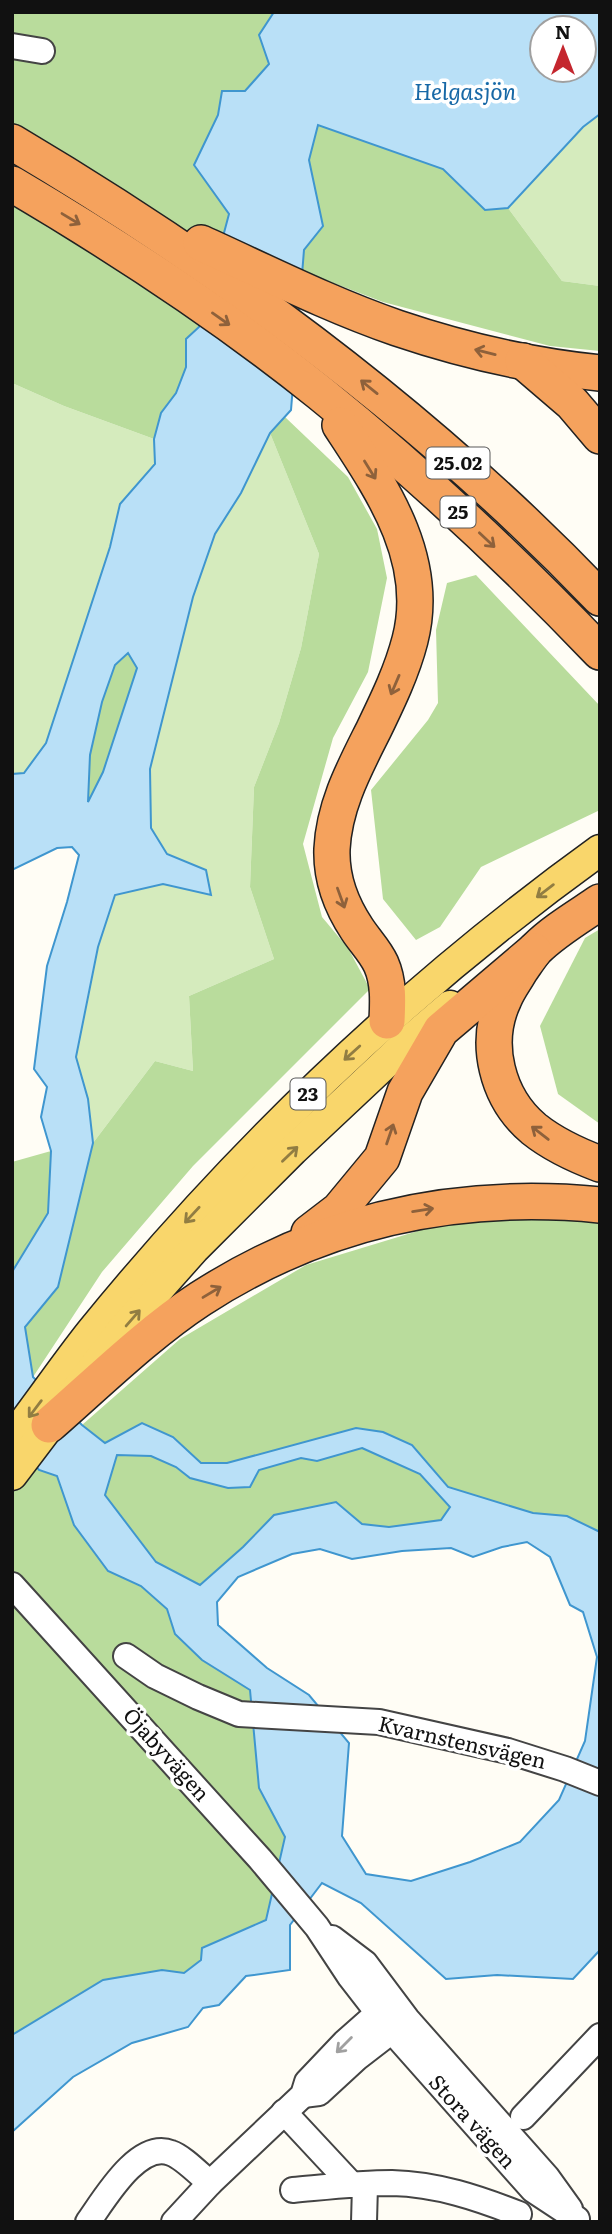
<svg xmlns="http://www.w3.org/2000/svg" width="612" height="2234" font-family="Literata,serif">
<rect width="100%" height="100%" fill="#fffdf5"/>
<g fill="#d5ebbd">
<polygon points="600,114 600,286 562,281 508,208 583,127"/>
<polygon points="12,383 64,406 154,439 155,464 120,504 110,547 46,743 24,773 12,774"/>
<polygon points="270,433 319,554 301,648 279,723 254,787 250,887 274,959 189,996 193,1071 155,1061 93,1143 88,1099 76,1057 98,947 115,895 163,884 211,894 206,870 167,854 150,828 150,769 193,597 215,534 241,493"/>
</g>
<g fill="#b9dc9c">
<polygon points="12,12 274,12 259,35 269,64 245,91 222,92 218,115 194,165 229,214 199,327 186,339 186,367 176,393 161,413 154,439 64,406 12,383"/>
<polygon points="318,125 443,169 485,210 508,208 562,281 600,286 600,351 550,346 383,302 302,271 304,250 323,226 309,160"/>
<polygon points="285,417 348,477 377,529 387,578 368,672 333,738 303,844 322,917 348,948 370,989 193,1166 102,1272 33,1377 25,1326 58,1287 93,1143 155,1061 193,1071 189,996 274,959 250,887 254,787 279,723 301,648 319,554 270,433"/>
<polygon points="476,575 600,706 600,810 481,867 440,927 416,940 383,899 371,790 428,720 438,703 436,630 447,583"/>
<polygon points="128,653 137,668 103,772 88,804 90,755 102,702 115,665"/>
<polygon points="600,929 600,1124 558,1094 540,1026 585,938"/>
<polygon points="51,1151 48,1213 12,1272 12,1162"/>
<polygon points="454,1220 600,1220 600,1532 567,1516 533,1513 448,1487 412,1445 356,1428 227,1463 201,1463 173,1437 105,1443 82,1425 180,1339 306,1265"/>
<polygon points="12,1437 39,1469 57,1476 74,1525 108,1571 141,1586 167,1609 175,1634 202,1660 250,1690 259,1788 285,1837 266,1920 203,1948 201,1960 184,1973 162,1970 103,1980 12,2035"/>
<polygon points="362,1448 420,1474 450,1507 441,1520 389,1527 362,1524 336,1502 274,1515 243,1547 201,1585 156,1562 105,1495 117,1455 151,1456 176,1467 191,1478 228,1488 249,1487 259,1470 301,1458 317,1461"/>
</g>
<path fill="#b9e0f7" stroke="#3f96cf" stroke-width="2" fill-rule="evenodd" d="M274,12h326v102l-17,13 -75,81 -23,2 -42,-41 -125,-44 -9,35 14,66 -19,24 -13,160 -21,23 -29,60 -26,41 -22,63 -43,172 1,59 16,26 39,16 5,25 -48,-11 -48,11 -17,52 -22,110 12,42 5,44 -35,144 -33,40 8,50 49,48 23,18 37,-20 31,14 28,26h26l129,-35 27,4 29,13 36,42 85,26 34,3 33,16v418l-27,29 -76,-4 -51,4 -85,-76 -39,-20 -32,42v45l-44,6 -27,29 -16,3 -15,19 -56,16 -59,34 -61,55v-97l91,-55 59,-10 22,3 17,-13 1,-12 64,-28 19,-83 -26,-49 -9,-98 -48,-30 -27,-26 -8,-25 -26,-23 -33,-15 -34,-46 -17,-49 -18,-6 -27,-33v-165l36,-59 3,-62 -10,-34 6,-30 -13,-18 13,-103 20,-64 12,-47 -7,-8 -15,1 -45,22v-96l12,-1 22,-30 64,-196 10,-43 35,-40 -1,-25 7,-26 15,-20 10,-26v-28l13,-12 30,-113 -35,-49 24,-50 4,-24h23l24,-27 -10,-29zM542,28h42v42h-42zM128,653l9,15 -34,104 -15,30 2,-47 12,-53 13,-37zM362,1448l58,26 30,33 -9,13 -52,7 -27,-3 -26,-22 -62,13 -31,32 -43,38 -44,-23 -51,-67 12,-40 34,1 25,11 14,11 38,10 22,-1 9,-17 42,-12 16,3zM527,1542l23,15 20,48 13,7 14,45 -12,84 -26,59 -39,42 -50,20 -59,19 -45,-7 -24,-38 7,-93 -40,-48 -42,-27 -49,-43 -1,-23 21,-25 54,-23 28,-5 32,10 50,-8 49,-3 22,9 29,-10z"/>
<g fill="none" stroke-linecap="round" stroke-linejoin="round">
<defs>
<g id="minor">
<polyline points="12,46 42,51"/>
<polyline points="12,1585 260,1859 317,1927 350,1977 392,2031 533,2190 577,2219"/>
<polyline points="126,1656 155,1676 198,1697 239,1714 379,1722 508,1751 565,1769 600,1783"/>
<polyline points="332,1938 365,1963 407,2019 547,2177 570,2209"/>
<polyline points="303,2095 319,2093 357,2058 405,2021"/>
<polyline points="284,2112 352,2185"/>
<polyline points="523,2117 600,2036"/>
<path d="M293,2190c33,-3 66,-7 99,-7 45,1 86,15 127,31"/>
<path d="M88,2222c16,-22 50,-82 83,-69 12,4 29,22 39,30"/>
<polyline points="174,2222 210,2183 303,2095 307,2082 345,2042 388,2004"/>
<polyline points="364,2222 365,2185"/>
</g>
<g id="major">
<path d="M12,1438c27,-35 52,-72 79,-106 148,-182 319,-345 509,-482"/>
<polyline points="12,1475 122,1330 194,1249 293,1150 407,1043 450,1006"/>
</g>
<g id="highway">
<path d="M12,142c214,127 416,276 588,456"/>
<path d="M12,184c107,63 211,131 308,209 99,80 192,167 280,259"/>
<path d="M201,243c64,29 129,62 196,85 65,22 135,38 203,45"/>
<polyline points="523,361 572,403 600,436"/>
<path d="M340,425c42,64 91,134 70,215 -8,31 -22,60 -36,89 -19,38 -40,76 -42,120 -1,28 9,56 25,80 7,11 18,22 24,35 8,18 7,38 6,57"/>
<path d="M600,902c-22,15 -46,29 -64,47 -6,7 -11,15 -16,22 -5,9 -12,18 -16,28 -21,44 -7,99 30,130 20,16 42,26 66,35"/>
<polyline points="309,1233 339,1210 382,1158 405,1092 441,1030 534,951"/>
<path d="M49,1425c47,-41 99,-92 151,-126 122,-79 256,-108 400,-94"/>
</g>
</defs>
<use href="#minor" stroke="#444" stroke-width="28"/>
<use href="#major" stroke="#222" stroke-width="33"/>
<use href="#highway" stroke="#222" stroke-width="38"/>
<use href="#minor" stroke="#fff" stroke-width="24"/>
<use href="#major" stroke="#f9d66b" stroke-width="30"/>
<use href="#highway" stroke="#f5a25d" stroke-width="35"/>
</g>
<defs><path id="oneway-shaft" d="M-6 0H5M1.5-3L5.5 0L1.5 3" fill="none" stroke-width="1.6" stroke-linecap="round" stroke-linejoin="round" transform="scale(1.75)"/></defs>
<g stroke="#8e613b">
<use href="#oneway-shaft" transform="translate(71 219) rotate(31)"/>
<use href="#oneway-shaft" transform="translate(221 319) rotate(35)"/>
<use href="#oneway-shaft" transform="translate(485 352) rotate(-166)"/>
<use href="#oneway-shaft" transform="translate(369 387) rotate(-141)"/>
<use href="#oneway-shaft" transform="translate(370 470) rotate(58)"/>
<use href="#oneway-shaft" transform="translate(487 540) rotate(43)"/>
<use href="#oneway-shaft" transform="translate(395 685) rotate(113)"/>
<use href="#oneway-shaft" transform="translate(341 898) rotate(70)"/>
<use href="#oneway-shaft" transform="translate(540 1133) rotate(-142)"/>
<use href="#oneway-shaft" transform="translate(390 1134) rotate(-71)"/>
<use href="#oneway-shaft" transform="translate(423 1210) rotate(-9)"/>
<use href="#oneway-shaft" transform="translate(212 1292) rotate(-31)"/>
</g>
<g stroke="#917d42">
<use href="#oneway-shaft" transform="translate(545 891) rotate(143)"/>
<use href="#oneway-shaft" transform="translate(352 1053) rotate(138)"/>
<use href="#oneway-shaft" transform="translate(290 1154) rotate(-44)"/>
<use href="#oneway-shaft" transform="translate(192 1215) rotate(133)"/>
<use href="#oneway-shaft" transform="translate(133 1318) rotate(-49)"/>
<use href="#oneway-shaft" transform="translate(35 1409) rotate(127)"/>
</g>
<use stroke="#a0a0a0" href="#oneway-shaft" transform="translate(344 2045) rotate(135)"/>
<g text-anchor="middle" stroke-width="7" stroke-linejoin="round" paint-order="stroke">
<g fill="#fff" stroke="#585858" stroke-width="2">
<rect x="426.5" y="447.5" width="63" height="31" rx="5"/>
<rect x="440.5" y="496.5" width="35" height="31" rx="5"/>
<rect x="290.5" y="1078.5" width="35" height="31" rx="5"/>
</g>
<g font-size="19" font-weight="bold" fill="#111">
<text x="458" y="470">25.02</text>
<text x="458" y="519">25</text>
<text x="308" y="1101">23</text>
</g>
<g font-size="21" fill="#111" stroke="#fff">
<text transform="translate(462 1743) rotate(13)" y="7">Kvarnstensvägen</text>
<text transform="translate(166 1755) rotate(48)" y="7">Öjabyvägen</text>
<text transform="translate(472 2122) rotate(48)" y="7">Stora vägen</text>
</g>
<g font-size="23" font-style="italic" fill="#1768a6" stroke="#fff">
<text x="465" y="100">Helgasjön</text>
</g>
</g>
<rect width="612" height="2234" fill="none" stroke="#111111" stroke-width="28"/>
<g transform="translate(563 49)"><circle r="33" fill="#ffffff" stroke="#a0a0a0" stroke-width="2"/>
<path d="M0-5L12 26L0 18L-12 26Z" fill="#c4262e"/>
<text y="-10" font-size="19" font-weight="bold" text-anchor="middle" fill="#111111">N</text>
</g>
</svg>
